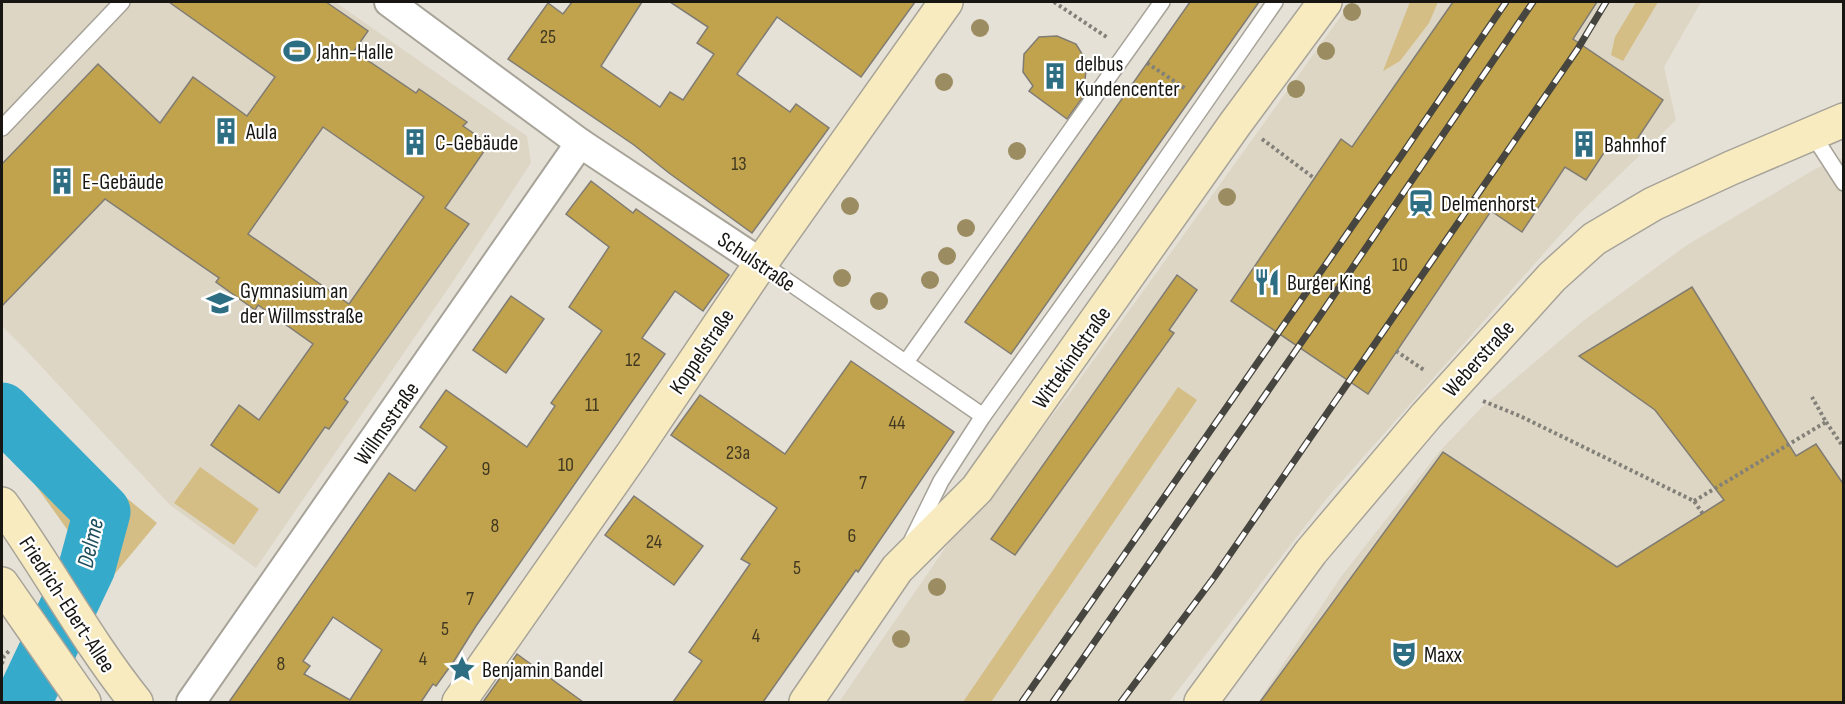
<svg xmlns="http://www.w3.org/2000/svg" width="1845" height="704" font-family="'Sofia Sans Condensed',sans-serif">
<rect width="100%" height="100%" fill="#e5e1d7"/>
<g fill="#ddd6c5">
<polygon points="2,2 13,2 18,3 24,2 335,2 527,136 531,163 454,280 256,568 170,505 25,349 2,326"/>
<polygon points="1351,2 1701,2 1664,67 1676,120 1577,216 1327,498 1169,702 839,702 948,544 1067,397"/>
<polygon points="1843,158 1843,702 1258,702 1340,578 1439,452 1482,407 1583,321 1687,245 1817,168"/>
</g>
<g fill="#d4be85">
<polygon points="1410,2 1438,2 1429,23 1400,61 1383,71"/>
<polygon points="1636,2 1658,2 1623,61 1611,55 1615,37"/>
<polygon points="1178,387 1197,400 991,702 963,702"/>
<polygon points="2,390 89,467 157,523 103,588 69,532 9,448 2,440"/>
<polygon points="200,467 259,509 234,545 174,503"/>
</g>
<polygon fill="#36aacb" points="16,675 36,702 7,702"/>
<g fill="none" stroke-linecap="round" stroke-linejoin="round">
<polyline stroke="#36aacb" stroke-width="57" points="2,411 102,512 87,567 23,702"/>
</g>
<g fill="#c1a34d" stroke="#807c73" stroke-width="1.5" fill-rule="evenodd">
<path d="M169,2h157l42,29 -14,20 62,42 3,-4 48,33 -4,4 26,18 -44,64 24,16 -125,175 4,3 -19,27 -4,-2 -46,66 -68,-48 28,-40 20,15 54,-76 -55,-39 -3,5 -39,-28 3,-4 -114,-79 -103,107v-142l96,-100 62,59 33,-46 54,39 28,-39zM323,127l101,70 -75,107 -101,-70z"/>
<polygon points="572,2 642,2 601,66 660,107 670,92 683,100 714,54 697,43 708,27 670,2 915,2 861,77 777,17 737,74 790,112 796,104 829,128 752,233 669,173 634,145 508,59 548,3 563,14"/>
<polygon points="1190,2 1259,2 1011,354 965,322"/>
<polygon points="1453,2 1597,2 1573,39 1663,100 1630,150 1613,139 1586,180 1565,167 1522,232 1491,211 1368,394 1231,301 1341,139 1352,147"/>
<polygon points="1057,36 1076,44 1087,62 1083,97 1067,119 1029,91 1033,86 1023,72 1024,54 1039,37"/>
<path d="M591,181l42,32 3,-4 93,66 -26,36 -28,-20 -33,47 23,16 -189,272 -22,35 -18,25 -3,-2 -12,18h-192l160,-229 26,18 32,-44 -27,-20 26,-37 81,57 28,-41 -4,-3 51,-72 -33,-24 40,-60 -43,-33zM333,617l49,33 -32,50 -46,-26 6,-8 -7,-5z"/>
<polygon points="1177,275 1197,290 1169,330 1174,333 1015,555 991,539"/>
<polygon points="1692,287 1796,456 1816,444 1844,485 1844,702 1260,702 1443,452 1617,567 1724,500 1655,410 1579,356"/>
<polygon points="511,296 544,319 506,373 473,350"/>
<polygon points="851,361 954,432 858,572 856,570 763,702 673,702 702,661 689,652 750,564 741,559 777,508 671,435 700,395 785,454"/>
<polygon points="634,496 703,546 674,585 605,535"/>
<polygon points="517,654 583,702 483,702"/>
</g>
<g fill="none" stroke-linecap="round" stroke-linejoin="round">
<defs>
<g id="lane">
<polyline points="2,128 122,2"/>
<polyline points="1813,135 1844,183"/>
<polyline points="761,263 983,416"/>
<polyline points="906,362 1162,2"/>
<polyline points="912,540 941,481 983,416 1113,235 1275,2"/>
</g>
<g id="street">
<polyline points="389,2 580,143 761,263"/>
<polyline points="191,702 580,143"/>
</g>
<g id="secondary">
<path d="M2,504c47,65 84,136 134,198"/>
<polyline points="2,584 84,702"/>
<polyline points="459,702 633,453 761,263 946,2"/>
<polyline points="806,702 897,569 977,489 1235,124 1325,2"/>
<polyline points="1201,702 1311,552 1426,416 1552,277 1594,239 1653,204 1731,168 1844,120"/>
</g>
</defs>
<use href="#lane" stroke="#a7a399" stroke-width="18"/>
<use href="#street" stroke="#a7a399" stroke-width="32"/>
<use href="#secondary" stroke="#a7a399" stroke-width="36"/>
<g stroke="#838079" stroke-width="4" stroke-dasharray="3 3" stroke-linecap="butt">
<polyline points="1054,2 1108,38"/>
<polyline points="1147,63 1186,89"/>
<polyline points="1262,139 1314,178"/>
<polyline points="1396,351 1424,370"/>
<polyline points="1483,401 1520,416 1694,501 1703,514"/>
<polyline points="1826,422 1844,448"/>
<polyline points="1694,501 1826,422 1812,397"/>
<polyline points="2,664 4,656 10,650"/>
</g>
<use href="#lane" stroke="#fff" stroke-width="15"/>
<use href="#street" stroke="#fff" stroke-width="28"/>
<use href="#secondary" stroke="#f8ebc0" stroke-width="33"/>
<defs>
<g id="rail">
<polyline points="1022,702 1401,156 1506,2"/>
<polyline points="1053,702 1319,317 1533,2"/>
<polyline points="1121,702 1215,576 1577,50 1606,2"/>
</g>
</defs>
<use href="#rail" stroke="#46453f" stroke-width="7"/>
<use href="#rail" stroke="#fff" stroke-width="4.5" stroke-dasharray="14" stroke-linecap="butt"/>
</g>
<g fill="#9b8d61">
<circle cx="1352" cy="12" r="9"/>
<circle cx="980" cy="28" r="9"/>
<circle cx="1326" cy="51" r="9"/>
<circle cx="944" cy="82" r="9"/>
<circle cx="1296" cy="89" r="9"/>
<circle cx="1017" cy="151" r="9"/>
<circle cx="1227" cy="197" r="9"/>
<circle cx="850" cy="206" r="9"/>
<circle cx="966" cy="228" r="9"/>
<circle cx="947" cy="256" r="9"/>
<circle cx="842" cy="278" r="9"/>
<circle cx="930" cy="280" r="9"/>
<circle cx="879" cy="301" r="9"/>
<circle cx="937" cy="587" r="9"/>
<circle cx="901" cy="639" r="9"/>
</g>
<defs>
<symbol id="stadium-bare" viewBox="-9 -9 18 18"><path d="M0-5a6.5 5 0 1 0 0 10a6.5 5 0 1 0 0-10ZM-3.5-1.8h7v3.6h-7Z" fill="#2e6e82" stroke="#fff" stroke-width="2.5" paint-order="stroke"/></symbol>
<symbol id="building-bare" viewBox="-9 -9 18 18"><path d="M-4-6H4V6H1V3H-1V6H-4ZM-2.5-4.3h1.7v1.8h-1.7ZM.8-4.3h1.7v1.8H.8ZM-2.5-1h1.7V.8h-1.7ZM.8-1h1.7V.8H.8Z" fill="#2e6e82" stroke="#fff" stroke-width="2.5" paint-order="stroke"/></symbol>
<symbol id="station-bare" viewBox="-9 -9 18 18"><path d="M-3-6H3Q5-6 5-4V2Q5 4 3 4L4.5 6H3L1.5 4h-3L-3 6H-4.5L-3 4Q-5 4-5 2V-4Q-5-6-3-6ZM-3.5-4v3h7v-3ZM-3.5 1v1.5H-2V1ZM2 1v1.5H3.5V1Z" fill="#2e6e82" stroke="#fff" stroke-width="2.5" paint-order="stroke"/></symbol>
<symbol id="restaurant-bare" viewBox="-9 -9 18 18"><path d="M-5-6h1v4h1v-4h1v4h1v-4h1v5L-1.5 .5V6h-2V.5L-5-1ZM5-6V6H3V1.5H1.5Q1.5-4 5-6Z" fill="#2e6e82" stroke="#fff" stroke-width="2.5" paint-order="stroke"/></symbol>
<symbol id="school-bare" viewBox="-9 -9 18 18"><path d="M0-5L7-2L0 1L-7-2ZM-4 1L0 2.5L4 1V4Q0 6-4 4Z" fill="#2e6e82" stroke="#fff" stroke-width="2.5" paint-order="stroke"/></symbol>
<symbol id="theatre-bare" viewBox="-9 -9 18 18"><path d="M-5-5.5Q0-4 5-5.5V0Q5 5 0 6Q-5 5-5 0ZM-3.3-2.5H-1v1.5H-3.3ZM1-2.5H3.3v1.5H1ZM-2.8 1Q0 5.5 2.8 1Z" fill="#2e6e82" stroke="#fff" stroke-width="2.5" paint-order="stroke"/></symbol>
<symbol id="sight-bare" viewBox="-9 -9 18 18"><path d="M0-6L1.8-2.2L6-1.7L2.9 1.2L3.7 5.4L0 3.3L-3.7 5.4L-2.9 1.2L-6-1.7L-1.8-2.2Z" fill="#2e6e82" stroke="#fff" stroke-width="2.5" paint-order="stroke"/></symbol>
</defs>
<g fill-rule="evenodd">
<use href="#stadium-bare" x="278" y="32" width="38" height="38"/>
<use href="#building-bare" x="1036" y="57" width="38" height="38"/>
<use href="#building-bare" x="207" y="112" width="38" height="38"/>
<use href="#building-bare" x="396" y="123" width="38" height="38"/>
<use href="#building-bare" x="1565" y="125" width="38" height="38"/>
<use href="#building-bare" x="43" y="162" width="38" height="38"/>
<use href="#station-bare" x="1402" y="184" width="38" height="38"/>
<use href="#restaurant-bare" x="1248" y="263" width="38" height="38"/>
<use href="#school-bare" x="201" y="284" width="38" height="38"/>
<use href="#theatre-bare" x="1385" y="635" width="38" height="38"/>
<use href="#sight-bare" x="443" y="650" width="38" height="38"/>
</g>
<g text-anchor="middle" stroke-width="4.5" stroke-linejoin="round" paint-order="stroke">
<g font-size="20" fill="#423921">
<text x="548" y="43">25</text>
<text x="739" y="170">13</text>
<text x="1400" y="271">10</text>
<text x="633" y="366">12</text>
<text x="592" y="411">11</text>
<text x="897" y="429">44</text>
<text x="738" y="459">23a</text>
<text x="566" y="471">10</text>
<text x="486" y="475">9</text>
<text x="863" y="489">7</text>
<text x="495" y="532">8</text>
<text x="852" y="542">6</text>
<text x="654" y="548">24</text>
<text x="797" y="574">5</text>
<text x="470" y="605">7</text>
<text x="445" y="635">5</text>
<text x="756" y="642">4</text>
<text x="423" y="665">4</text>
<text x="281" y="670">8</text>
</g>
<g font-size="22" fill="#171612" stroke="#fff" text-anchor="start">
<text x="317" y="59">Jahn-Halle</text>
<text x="1075" y="71">delbus<tspan x="1075" dy="25">Kundencenter</tspan></text>
<text x="246" y="139">Aula</text>
<text x="435" y="150">C-Gebäude</text>
<text x="1604" y="152">Bahnhof</text>
<text x="82" y="189">E-Gebäude</text>
<text x="1441" y="211">Delmenhorst</text>
<text x="1287" y="290">Burger King</text>
<text x="240" y="298">Gymnasium an<tspan x="240" dy="25">der Willmsstraße</tspan></text>
<text x="1424" y="662">Maxx</text>
<text x="482" y="677">Benjamin Bandel</text>
</g>
<g font-size="22" fill="#171612" stroke="#fff">
<text transform="translate(757 261) rotate(34)" y="8">Schulstraße</text>
<text transform="translate(701 351) rotate(-56)" y="8">Koppelstraße</text>
<text transform="translate(1071 357) rotate(-55)" y="8">Wittekindstraße</text>
<text transform="translate(1478 358) rotate(-48)" y="8">Weberstraße</text>
<text transform="translate(386 423) rotate(-55)" y="8">Willmsstraße</text>
<text transform="translate(68 604) rotate(57)" y="8">Friedrich-Ebert-Allee</text>
</g>
<g font-size="24" font-style="italic" fill="#1d4c5b" stroke="#fff">
<text transform="translate(90 543) rotate(-77)" y="8">Delme</text>
</g>
</g>
<rect width="1845" height="704" fill="none" stroke="#171612" stroke-width="6"/>
</svg>
